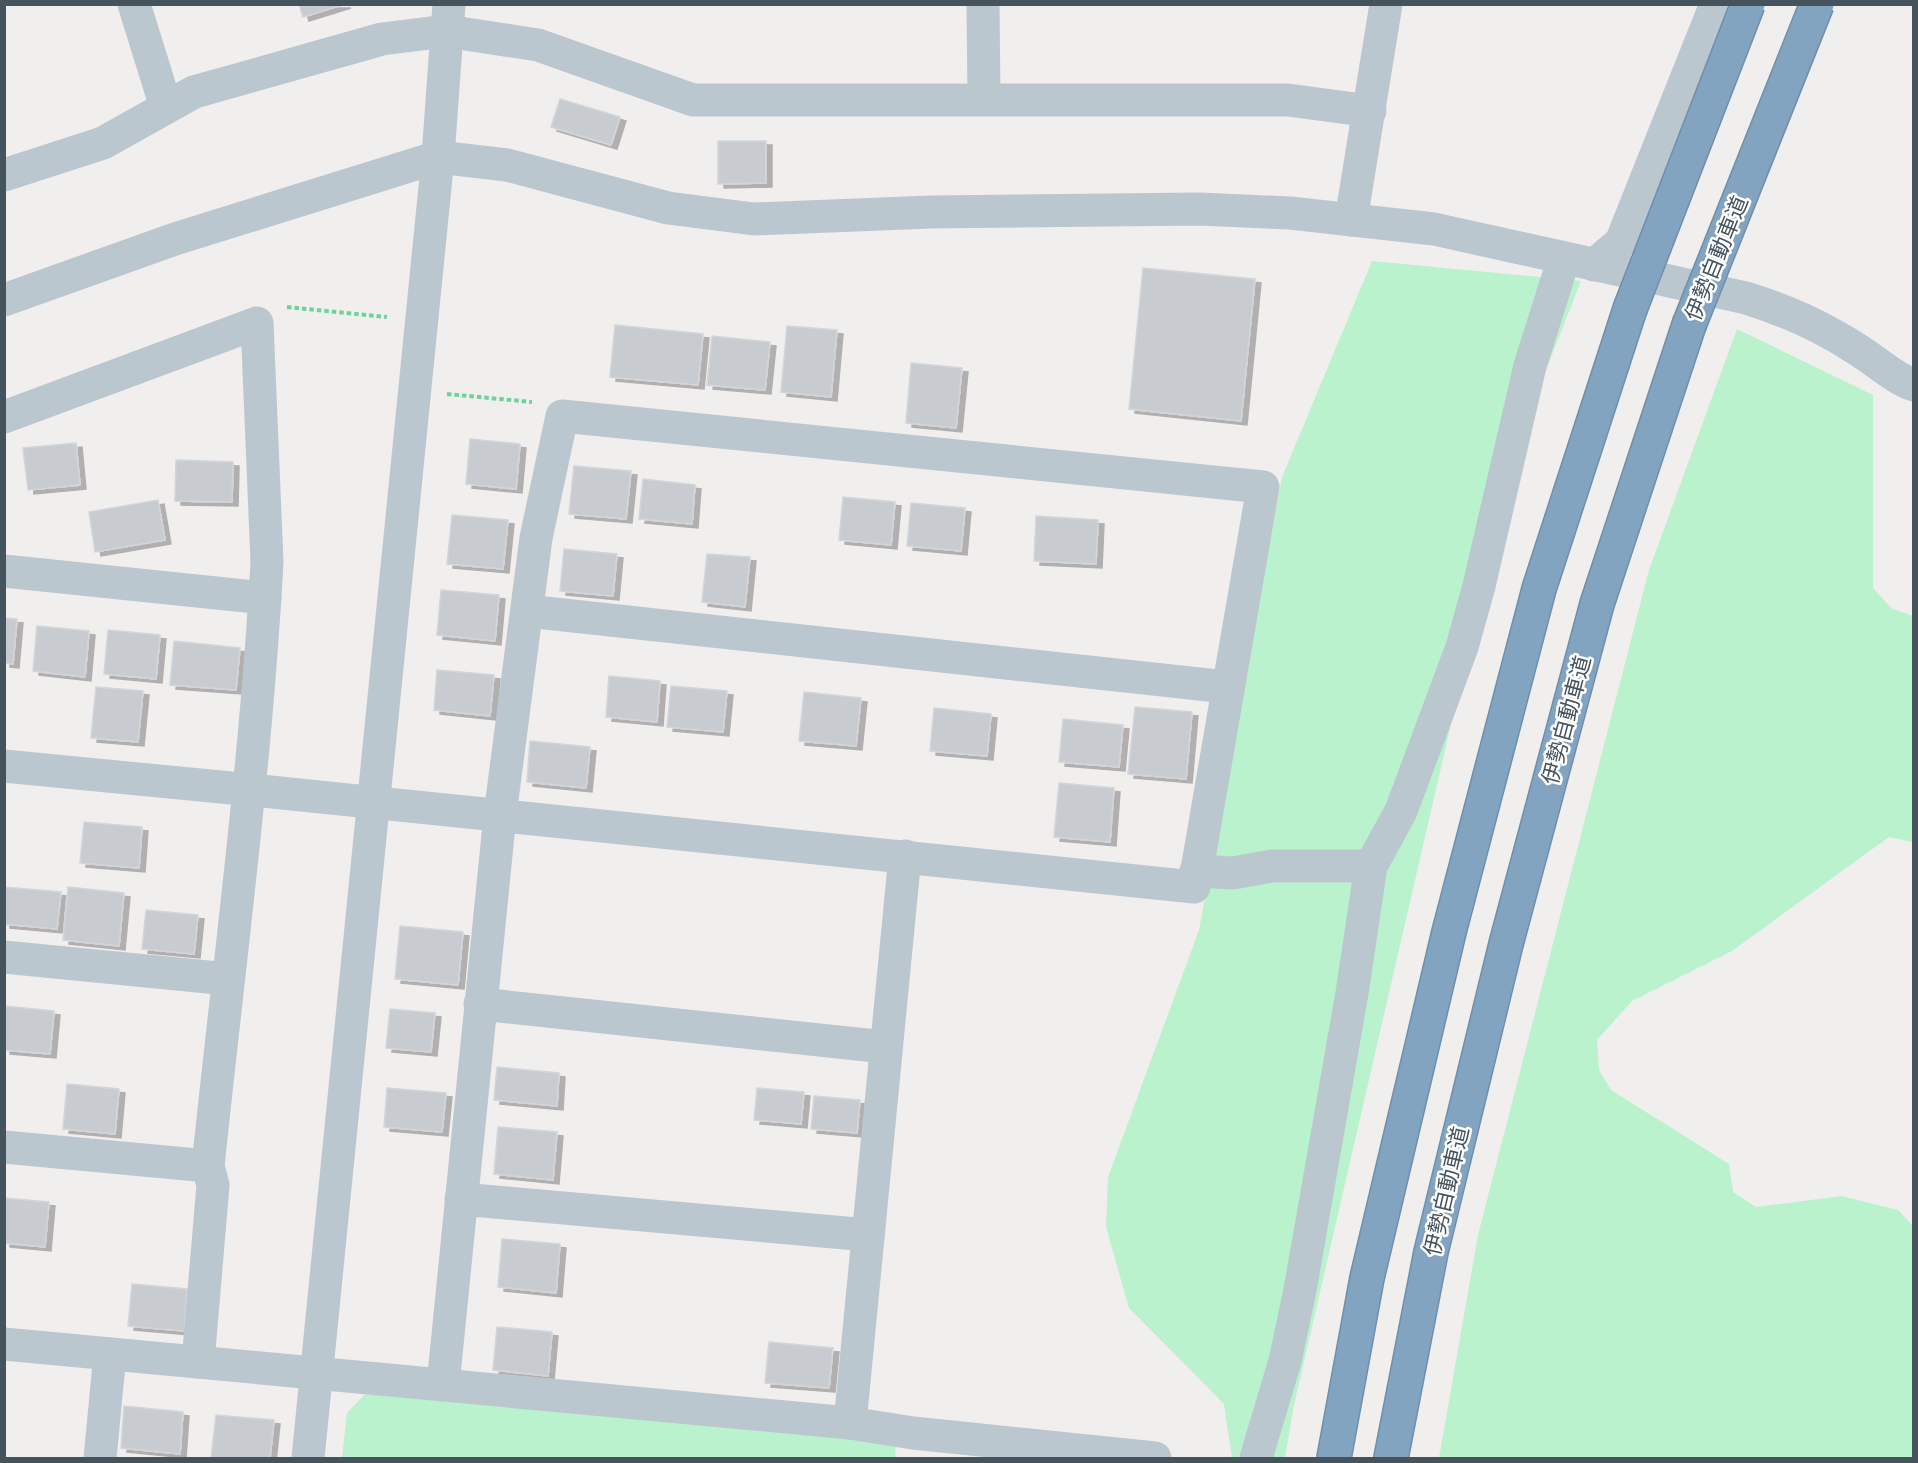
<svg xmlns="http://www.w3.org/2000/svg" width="1918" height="1463" font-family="Karla,'Noto Sans JP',sans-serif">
<defs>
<filter id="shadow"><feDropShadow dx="6" dy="4" stdDeviation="0" flood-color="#0004"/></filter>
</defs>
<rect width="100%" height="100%" fill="#f1eeee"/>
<g fill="#b9f2cc">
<polygon points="1372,261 1581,281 1514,451 1294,1405 1285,1458 1232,1458 1224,1404 1129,1308 1106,1227 1108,1177 1199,930 1282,477"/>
<polygon points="1737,329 1873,395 1873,588 1891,608 1913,616 1913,842 1889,837 1732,951 1632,1001 1597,1040 1599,1070 1611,1090 1729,1164 1733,1192 1756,1207 1842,1196 1898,1210 1913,1226 1913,1458 1439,1458 1478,1235 1649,570"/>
<polygon points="365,1394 896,1443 895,1458 342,1458 347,1413"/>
</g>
<g fill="#c8ccd1" stroke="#d2d5da" stroke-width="1.5" filter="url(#shadow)">
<polygon points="299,4 345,4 303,17"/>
<polygon points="560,99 620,117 611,145 551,127"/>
<polygon points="718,141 766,141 766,183 718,184"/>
<polygon points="1143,268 1255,279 1241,421 1129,409"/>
<polygon points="615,325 703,334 698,385 610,377"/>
<polygon points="787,326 837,330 831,397 781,392"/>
<polygon points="712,336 770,342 765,390 707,385"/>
<polygon points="911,363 962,368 956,428 906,423"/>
<polygon points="470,439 520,444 516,489 466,484"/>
<polygon points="76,443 80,485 28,490 23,448"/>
<polygon points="176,460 233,462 232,502 175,501"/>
<polygon points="574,466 631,471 626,519 569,514"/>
<polygon points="643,479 695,485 692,524 639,519"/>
<polygon points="843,497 895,502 891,545 839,540"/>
<polygon points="158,500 165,540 95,552 89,512"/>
<polygon points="911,503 965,508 961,551 907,546"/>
<polygon points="452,515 508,520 503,569 447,564"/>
<polygon points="1036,516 1098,520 1096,564 1034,561"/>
<polygon points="564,549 617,554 613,596 560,591"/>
<polygon points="707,554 750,557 745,607 702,602"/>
<polygon points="441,590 499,595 495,641 437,635"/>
<polygon points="4,618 17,619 13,664 4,663"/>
<polygon points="37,626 89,631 85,677 33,671"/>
<polygon points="108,630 160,635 156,679 104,674"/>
<polygon points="174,641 240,648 236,690 170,685"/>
<polygon points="437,670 494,675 490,716 434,710"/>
<polygon points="609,676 660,681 657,722 606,717"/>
<polygon points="671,686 727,691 723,732 667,727"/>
<polygon points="96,687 143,691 138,742 91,738"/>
<polygon points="804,692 861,698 856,746 799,741"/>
<polygon points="1135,707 1192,712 1186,779 1128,774"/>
<polygon points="934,708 991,714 987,756 930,751"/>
<polygon points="1063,719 1123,725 1119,767 1059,762"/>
<polygon points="530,741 590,747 586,788 527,782"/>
<polygon points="1059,783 1114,788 1110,842 1054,837"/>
<polygon points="84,822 142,827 139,868 80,863"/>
<polygon points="4,887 61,892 57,929 4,924"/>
<polygon points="68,887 124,893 119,946 63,940"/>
<polygon points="146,910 198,915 194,954 142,949"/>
<polygon points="400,926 463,932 458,985 395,979"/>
<polygon points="4,1006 54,1011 50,1054 4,1050"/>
<polygon points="390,1009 435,1013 431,1052 386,1048"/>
<polygon points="497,1067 559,1073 557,1106 494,1100"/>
<polygon points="67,1084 119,1089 115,1134 63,1129"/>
<polygon points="387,1088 446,1093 442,1132 384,1127"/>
<polygon points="757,1088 804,1092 801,1124 754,1120"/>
<polygon points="814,1096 860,1100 857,1133 811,1129"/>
<polygon points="498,1127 557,1132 553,1180 494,1174"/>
<polygon points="4,1198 49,1202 45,1247 4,1243"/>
<polygon points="502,1239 560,1244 556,1293 498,1287"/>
<polygon points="132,1284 187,1289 184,1331 128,1326"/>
<polygon points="497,1327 552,1332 548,1376 493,1370"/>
<polygon points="769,1342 833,1348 829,1388 765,1383"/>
<polygon points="124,1406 183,1412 180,1454 121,1448"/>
<polygon points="216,1415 274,1420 270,1458 211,1458"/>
</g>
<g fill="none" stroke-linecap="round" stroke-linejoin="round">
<defs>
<g id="motorway">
<polyline points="1334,1458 1367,1278 1449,932 1539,589 1630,309"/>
<polyline points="1391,1458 1431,1252 1506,944 1597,604 1689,325"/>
</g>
</defs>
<use href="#motorway" stroke="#6e8fac" stroke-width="36"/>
<g stroke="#6fd29c" stroke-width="4" stroke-dasharray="4.5 3" stroke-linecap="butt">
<polyline points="287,307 387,317"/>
<polyline points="447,394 532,402"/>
</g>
<g stroke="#bbc7ce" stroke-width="33">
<polyline points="134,4 166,107"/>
<polyline points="983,4 984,99"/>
<polyline points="438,157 449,4"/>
<polyline points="4,175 103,143 194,92 382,39 446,31 538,45 693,100 1288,100 1370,111"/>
<polyline points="1351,220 1386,4"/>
<polyline points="1594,265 1621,242 1716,4"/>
<path d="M4,300l171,-61 263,-82 69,8 161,43 86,11 177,-7 268,-3 91,4 144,16 312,69c41,13 73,27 109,50 17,10 43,33 59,37"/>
<path d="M4,417l253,-94 10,239c-11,202 -38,403 -59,604l5,19 -15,177"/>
<polyline points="4,571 265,598"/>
<polyline points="527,611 1227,687"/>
<path d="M4,766c397,38 794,78 1190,121l69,-400 -701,-71 -26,122 -36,277 -57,570"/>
<polyline points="1196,871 1233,873 1272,866 1371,866"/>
<polyline points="4,957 228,979"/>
<polyline points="480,1004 885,1047"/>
<polyline points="4,1147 208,1166"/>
<polyline points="461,1199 868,1235"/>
<polyline points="4,1344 850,1423 913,1433 1155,1458"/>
<polyline points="850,1423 905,856"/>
<polyline points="100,1458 110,1354"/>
<polyline points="1256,1458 1285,1361 1300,1290 1352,993 1371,866 1401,811 1462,647 1479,586 1530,366 1564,258"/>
</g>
<polyline stroke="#bbc7ce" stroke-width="33" points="308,1458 438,157"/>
<use href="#motorway" stroke="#83a4c1" stroke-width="33"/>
<defs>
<g id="motorway-bridge">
<polyline points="1630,309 1748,4"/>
<polyline points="1689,325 1817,4"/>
</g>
</defs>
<use href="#motorway-bridge" stroke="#6e8fac" stroke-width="36" stroke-linecap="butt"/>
<use href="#motorway-bridge" stroke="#83a4c1" stroke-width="33"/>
</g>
<g text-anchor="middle" stroke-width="5" stroke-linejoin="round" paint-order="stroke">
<g font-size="22" fill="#45535d" stroke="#fff">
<text transform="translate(1716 258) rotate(-68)" y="8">伊勢自動車道</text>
<text transform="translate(1566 720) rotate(-75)" y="8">伊勢自動車道</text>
<text transform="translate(1446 1191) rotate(-77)" y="8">伊勢自動車道</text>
</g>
</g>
<rect width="1918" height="1463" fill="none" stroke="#45535d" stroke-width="12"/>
</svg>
